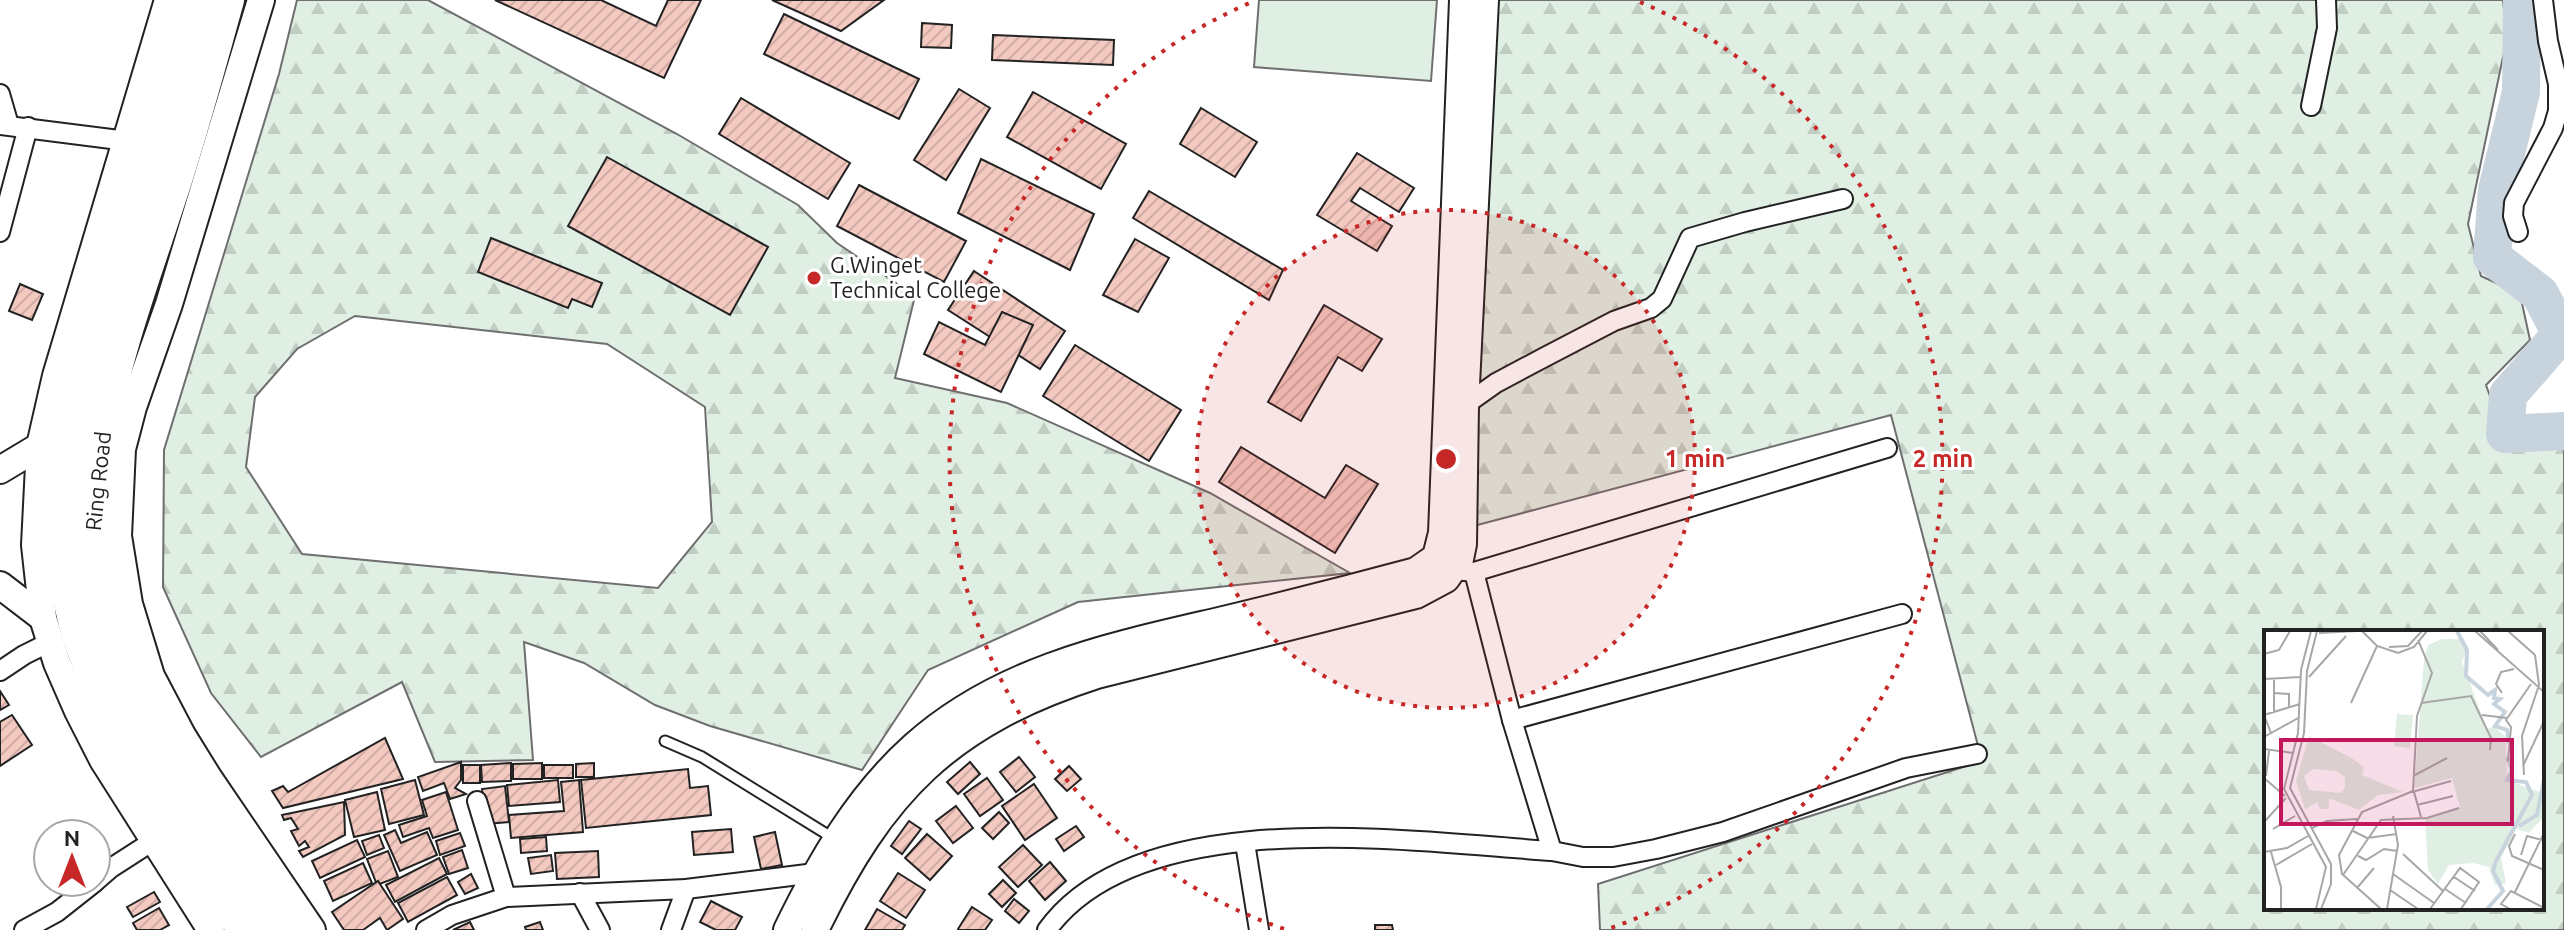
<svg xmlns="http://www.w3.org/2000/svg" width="2564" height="930" font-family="Ubuntu,sans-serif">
<defs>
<pattern id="forest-firs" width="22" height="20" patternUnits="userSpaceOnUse" patternTransform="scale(2)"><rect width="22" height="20" fill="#e0efe3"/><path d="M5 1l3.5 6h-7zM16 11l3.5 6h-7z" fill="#c0cdc2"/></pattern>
<pattern id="building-hatch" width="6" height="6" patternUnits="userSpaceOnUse" patternTransform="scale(2)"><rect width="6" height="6" fill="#f3c9c0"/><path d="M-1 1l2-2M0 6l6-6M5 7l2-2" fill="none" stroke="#d0aca5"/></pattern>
</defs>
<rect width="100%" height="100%" fill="#fff"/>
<g fill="url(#forest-firs)" stroke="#6f6f6f" stroke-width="2" fill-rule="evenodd">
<path d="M297,0h131l249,134 121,71 39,38 78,53 -20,82 112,25 203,90 140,80 -272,29 -150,68 -66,100 -152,-44 -55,-21 -71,-42 -60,-21 9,118 -98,2 -33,-80 -141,75 -50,-64 -48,-106 1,-137 115,-376zM355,316l252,28 98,63 7,115 -54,66 -356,-34 -56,-87 9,-70 42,-48z"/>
<path d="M1478,0h1025l4,38 -39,186 13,52 39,18 10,46 -44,45 22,61 56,-2v486h-964l-2,-46 384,-123 -91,-346 -421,112zM2266,632h276v276h-276z"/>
</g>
<polygon fill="#e0efe3" stroke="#6f6f6f" stroke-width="2" points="1259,0 1437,0 1431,81 1254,67"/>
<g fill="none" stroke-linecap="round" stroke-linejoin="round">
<polyline stroke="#c7d3dd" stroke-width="38" points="2522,0 2521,92 2497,190 2492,257 2540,294 2561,334 2508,395 2505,434 2564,431"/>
</g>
<g fill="url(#building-hatch)" stroke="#222" stroke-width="2">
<polygon points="495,0 601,0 656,26 668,0 701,0 664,78"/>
<polygon points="772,0 884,0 841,31"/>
<polygon points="784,14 919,79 899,119 764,54"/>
<polygon points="922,23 952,25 951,48 921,47"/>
<polygon points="993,35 1114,40 1113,65 992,60"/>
<polygon points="959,89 990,108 946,180 914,160"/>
<polygon points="1033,92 1126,144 1101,189 1007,137"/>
<polygon points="741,98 850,163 828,199 719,134"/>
<polygon points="1201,108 1257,142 1235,177 1180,144"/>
<polygon points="1357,153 1414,188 1399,212 1360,188 1351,201 1392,226 1377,251 1317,215"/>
<polygon points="607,157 768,247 730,315 568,226"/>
<polygon points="981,159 1094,214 1070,270 958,213"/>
<polygon points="859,185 966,241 944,282 837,226"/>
<polygon points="1149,191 1283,270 1269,300 1133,218"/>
<polygon points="491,238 602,283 592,307 572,299 568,308 478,272"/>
<polygon points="1135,239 1169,258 1138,312 1103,295"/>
<polygon points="974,271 1065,331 1040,369 948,310"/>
<polygon points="20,284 43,294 32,320 9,311"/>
<polygon points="1324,305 1382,339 1362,371 1338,357 1301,421 1268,402"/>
<polygon points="1002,312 1033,325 1001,392 924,354 939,322 985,345"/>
<polygon points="1075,345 1181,410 1149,461 1043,396"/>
<polygon points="1241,447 1325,498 1346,465 1378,484 1335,553 1219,482"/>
<polygon points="0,691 9,705 0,710"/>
<polygon points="12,715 32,745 0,766 0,722"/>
<polygon points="385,738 403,779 283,808 272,791 283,786 288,792"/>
<polygon points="1019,757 1035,777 1016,792 1000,772"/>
<polygon points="461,762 461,780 455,788 466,794 450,799 444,783 423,791 418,777"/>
<polygon points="970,762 980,774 958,794 947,782"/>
<polygon points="511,763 511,781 482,782 481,765"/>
<polygon points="542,763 542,779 513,779 513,764"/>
<polygon points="594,763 594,777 576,777 576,764"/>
<rect x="463" y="765" width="17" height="18"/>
<rect x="544" y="765" width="29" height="13"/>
<polygon points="1069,766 1081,779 1067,791 1055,779"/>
<polygon points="688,769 690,788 708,786 711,815 586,828 581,780"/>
<polygon points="987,778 1003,800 980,816 964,794"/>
<polygon points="415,780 424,815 389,824 381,789"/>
<polygon points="558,780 560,802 509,806 507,785"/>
<polygon points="579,780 583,832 511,838 509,815 564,811 561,782"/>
<polygon points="1034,784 1057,818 1025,840 1002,806"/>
<polygon points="505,786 509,822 486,824 482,789"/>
<polygon points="377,792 385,830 354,837 345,800"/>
<polygon points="446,792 458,830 433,838 429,828 403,837 399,825 427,816 422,800"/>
<polygon points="344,802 345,835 303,857 299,851 309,847 305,841 299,846 291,831 298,829 291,818 284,820 282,815"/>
<polygon points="956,806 973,828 953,843 936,821"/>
<polygon points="999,812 1009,823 993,839 982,828"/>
<polygon points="909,821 921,829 902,854 891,846"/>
<polygon points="1076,826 1084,837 1064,851 1056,839"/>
<polygon points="731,829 733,852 694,855 692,832"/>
<polygon points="395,830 401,843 427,832 437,855 400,871 384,835"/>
<polygon points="775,832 782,865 761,869 754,837"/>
<polygon points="460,833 465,846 440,855 436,841"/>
<polygon points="927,834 952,856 930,880 905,858"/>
<polygon points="379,835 384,848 367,855 362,841"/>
<polygon points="546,837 547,851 521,853 520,839"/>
<polygon points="357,840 365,857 320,878 312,861"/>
<polygon points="1023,845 1042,865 1018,887 999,867"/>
<polygon points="462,850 468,868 449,874 443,857"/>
<polygon points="388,851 398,877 377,885 367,859"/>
<polygon points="598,851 599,877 557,879 555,853"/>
<polygon points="551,855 553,871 531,874 528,858"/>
<polygon points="439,858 447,874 395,902 386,885"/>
<polygon points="1050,862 1066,881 1045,900 1029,881"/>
<polygon points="363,863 372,883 333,901 324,881"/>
<polygon points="898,873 925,890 906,918 880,901"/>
<polygon points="471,874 478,888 465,894 458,882"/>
<polygon points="447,877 457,895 408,922 398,903"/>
<polygon points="1003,880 1016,893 1002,907 989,894"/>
<polygon points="378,881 403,919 387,930 380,918 363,930 344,930 332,912"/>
<polygon points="154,892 160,902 133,917 127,907"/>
<polygon points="1014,899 1029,911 1019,923 1005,911"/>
<polygon points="711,901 742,917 735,930 716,930 700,922"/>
<polygon points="972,907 992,920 985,930 959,930 958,929"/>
<polygon points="159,908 169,925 160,930 137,930 133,923"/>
<polygon points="877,909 905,925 902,930 865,930"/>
<polygon points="470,922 474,930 453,930"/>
<polygon points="540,922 543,930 526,930 525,927"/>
<polygon points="1375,925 1392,925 1393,930 1375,930"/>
</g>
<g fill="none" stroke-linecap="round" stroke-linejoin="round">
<defs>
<polyline id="lane" points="665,741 702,757 833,838"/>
<g id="street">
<polyline points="0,94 9,125"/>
<polyline points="2311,106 2327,28 2326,0"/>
<polyline points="0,125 127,141"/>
<polyline points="0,232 28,127"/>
<polyline points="2518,232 2513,216 2514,203 2553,128 2558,111 2558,84 2548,41 2543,0"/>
<polyline points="1465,405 1496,383 1543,358 1614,321 1651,308 1662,299 1690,238 1745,222 1843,199"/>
<polyline points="1455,570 1474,572 1887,448"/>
<polyline points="1474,572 1512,720 1552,851"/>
<polyline points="0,671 24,655 50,642"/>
<polyline points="1512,720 1902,614"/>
<polyline points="477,801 506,897"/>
<polyline points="1245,843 1259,930"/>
<polyline points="96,881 111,868 153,841"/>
<polyline points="580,893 600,930"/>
<polyline points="24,930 57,912 95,882"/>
<polyline points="426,930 452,915 506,897 686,889 823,872"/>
<polyline points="671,930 686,889"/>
<path d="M1047,930c93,-129 367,-88 505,-79l31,6h30l43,-8 67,-17 183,-64 71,-14"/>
</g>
<g id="secondary">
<polyline points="168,0 56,376 40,446 35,545 43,618 57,663 78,711 103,760 211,930"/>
<polyline points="261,0 169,304 133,407 122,449 118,536 129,604 151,676 182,735 208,777 312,930"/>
<polyline points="0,470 40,446"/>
<polyline points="0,585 43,618"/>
<path d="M787,930c33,-68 71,-134 127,-184 85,-76 193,-99 301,-124 67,-16 134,-33 201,-51l20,-14 6,-24 21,-533"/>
<path d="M815,930c67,-139 133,-207 282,-255l319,-80 30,-16 14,-20 3,-15 2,-139 20,-405"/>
</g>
<g id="highway">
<path d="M197,0c-22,82 -49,163 -74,244 -41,131 -88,273 -38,408 38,102 101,188 160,278"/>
<path d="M227,0c-18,64 -35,128 -56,192 -44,136 -106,284 -67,429 7,25 19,50 30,73 40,84 96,158 147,236"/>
</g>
</defs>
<use href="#lane" stroke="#222" stroke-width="13"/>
<use href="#street" stroke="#222" stroke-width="22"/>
<use href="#secondary" stroke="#222" stroke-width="30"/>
<use href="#highway" stroke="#222" stroke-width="38"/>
<use href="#lane" stroke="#fff" stroke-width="9"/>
<use href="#street" stroke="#fff" stroke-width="18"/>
<use href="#secondary" stroke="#fff" stroke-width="26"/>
<use href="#highway" stroke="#fff" stroke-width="34"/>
</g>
<circle cx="1446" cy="459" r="249" fill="#c62828" fill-opacity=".12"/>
<g fill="none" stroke="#c62828" stroke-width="4" stroke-dasharray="4 8">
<circle cx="1446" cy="459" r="249"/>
<path d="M1284 929A497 497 0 0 1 1252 2M1640 2A497 497 0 0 1 1608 929"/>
</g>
<circle fill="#c62828" stroke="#fff" stroke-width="3" cx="814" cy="278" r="8"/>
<g text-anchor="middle" stroke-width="6" stroke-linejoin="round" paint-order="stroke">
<g font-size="22" fill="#222" stroke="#fff" text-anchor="start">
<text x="830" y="273">G.Winget<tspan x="830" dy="25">Technical College</tspan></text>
</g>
<g font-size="22" fill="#222" stroke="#fff">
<text transform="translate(98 481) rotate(-84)" y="8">Ring Road</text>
</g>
</g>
<g transform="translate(2264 630)">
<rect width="280" height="280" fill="#fff"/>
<path d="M178,9h21l5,7 -6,16 25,67 7,-2 12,10 1,43 35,13 1,25 -14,15 -13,-4 -15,28 5,26 -11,2 -6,-18 -16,-4 -24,2 -11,19 -10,-14 -3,-50 35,-12 -8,-30 -38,10 10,-128 4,-15zM45,106l44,23 11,8 -2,8 41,17 -25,3 -19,15 -30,-12v11h-9l-3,-7 -12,7 -9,-28zM49,139l23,2 9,6v10l-4,6 -32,-3 -5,-14z" fill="#e0efe3" fill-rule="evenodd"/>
<path d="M133,84l16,1 -3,33 -16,-2z" fill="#e0efe3"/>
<path fill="none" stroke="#c7d3dd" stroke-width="4" d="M193,1l10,19 -1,26 22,19 7,-5 -1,8 6,1 -6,5 11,8 -10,14 12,4 2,13M255,196l18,-11 7,-35M223,279l16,-18 -10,-20 3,-10 36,-66 -6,-13 -19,-2 5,-10 -5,-13"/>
<path fill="none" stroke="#a7a7a7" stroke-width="2" d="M47,1l-10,39 -3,63 -14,56 42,78 -10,42M53,1l-10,40 -3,62 -14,55 41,76v20l-10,25M98,1l15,15 21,7 16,-6 13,-16M211,1l69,61M216,1l18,19M244,1l27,24M55,3l38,-2M125,17l19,-1 14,-15M0,24l15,-4 11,-19M45,47l37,-41M0,49l36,-2M10,63l15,1v13M238,63l-6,-9 5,-12 13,-3M87,73l26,-57M157,73l50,-7 20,42 -1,12M10,82v-32M218,85l25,3M7,103l-7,-18 36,-11M0,107l36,-20M0,119l29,4M244,131l3,-34 -5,-7 25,-36M259,136l21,-45M151,145l32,-17M260,145l-2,-39 17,-51 -4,-30M2,146l3,-25M0,148l21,18M148,162l39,-11M150,162l7,25M153,175l36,-9M1,191l21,-23M48,198l15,-7 30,-2M9,199l22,-13M89,201l14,7 30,-4M251,204l-6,12 3,10 32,14M0,222l23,-4 21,-12M7,222l10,35v22M139,224l40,37M257,225l6,-19 15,4M94,226l8,4 18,-11 13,2M12,235l36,-21M77,243l40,36M78,244l-3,-19 23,-43 51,-21 4,-75 15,-43 -14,-33M129,244l41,29M79,245l38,-55 46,-2 32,-10M190,247l21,14M93,258l17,-20M181,259l21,14M126,260l28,19M251,262l29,-59M123,279l11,-64 -5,-29M166,279l30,-41 19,14 -18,27M246,279l-9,-5 10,-13 33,17"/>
<path fill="#c2185b" fill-opacity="0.15" stroke="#c2185b" stroke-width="4" d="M17,110h231v84h-231z"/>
<rect width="280" height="280" fill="none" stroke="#222" stroke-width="4"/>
</g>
<circle cx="1446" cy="459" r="12" fill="#c62828" stroke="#fff" stroke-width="4"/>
<g font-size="24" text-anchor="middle" font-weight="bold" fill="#c62828" stroke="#fff" stroke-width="6" stroke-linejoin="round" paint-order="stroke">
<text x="1695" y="467">1 min</text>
<text x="1943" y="467">2 min</text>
</g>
<g transform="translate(72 858)"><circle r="38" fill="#ffffff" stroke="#a7a7a7" stroke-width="2"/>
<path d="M0-6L14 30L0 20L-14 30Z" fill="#c62828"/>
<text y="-12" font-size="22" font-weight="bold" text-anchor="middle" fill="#222222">N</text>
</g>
</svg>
